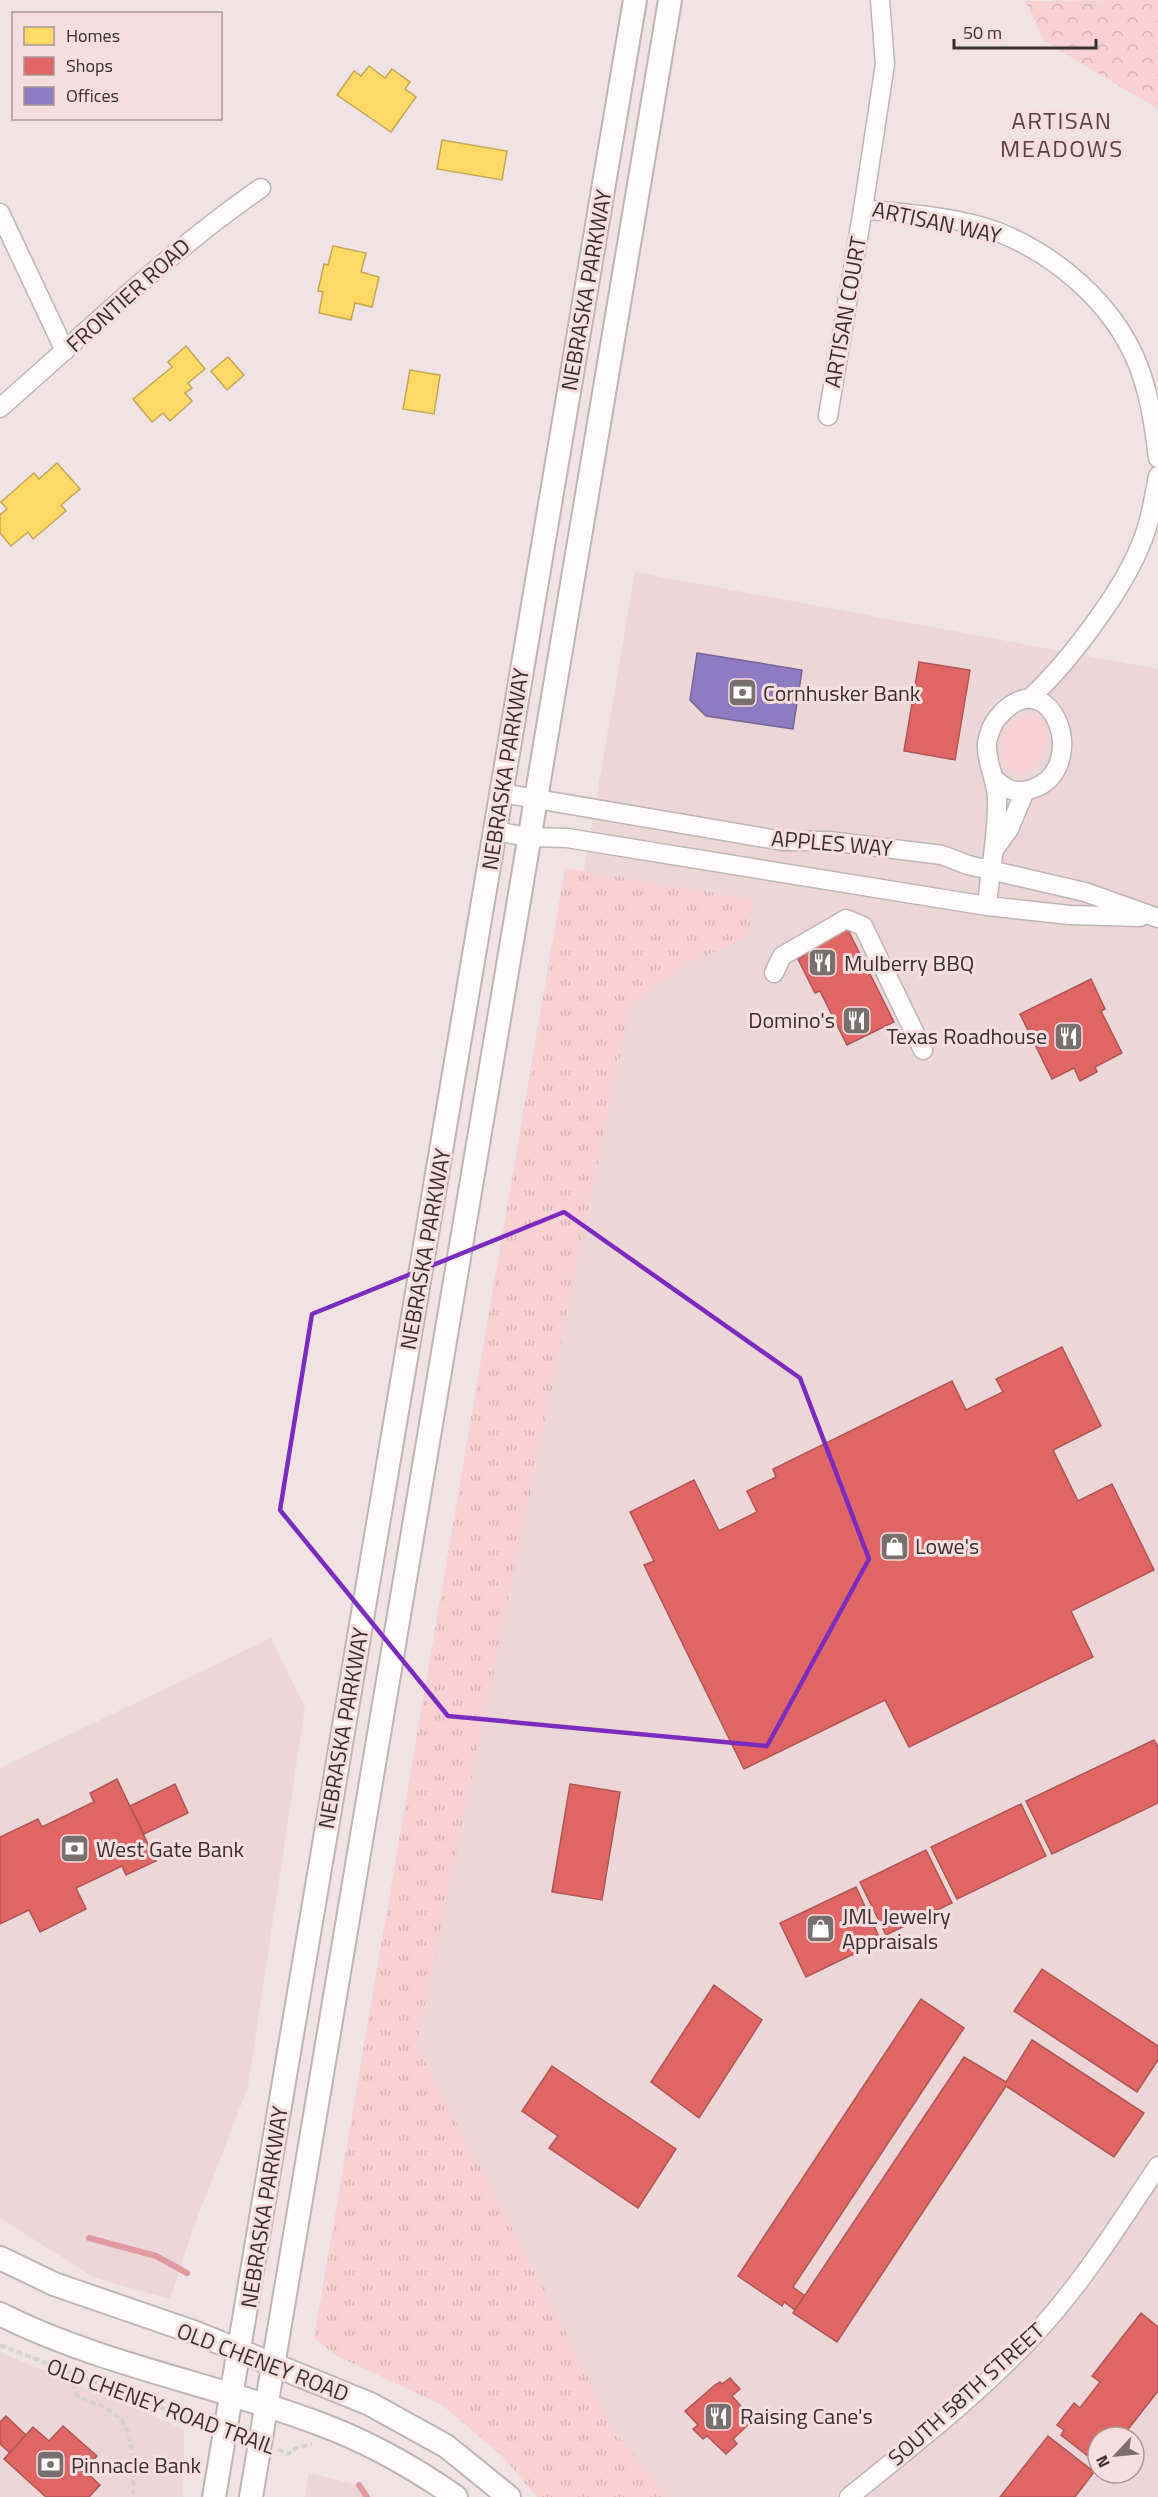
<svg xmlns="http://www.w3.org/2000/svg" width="1158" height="2497" font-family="'Titillium Web',sans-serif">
<defs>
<pattern id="grass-tufts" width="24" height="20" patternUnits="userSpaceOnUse" patternTransform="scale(1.5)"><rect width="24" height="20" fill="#f7d1d3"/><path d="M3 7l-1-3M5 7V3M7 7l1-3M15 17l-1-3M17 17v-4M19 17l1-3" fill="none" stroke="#d4b4b5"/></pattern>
<pattern id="park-crowns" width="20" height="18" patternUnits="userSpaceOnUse" patternTransform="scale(1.5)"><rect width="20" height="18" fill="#f7d1d3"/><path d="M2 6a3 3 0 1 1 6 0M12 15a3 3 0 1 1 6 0" fill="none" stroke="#d4b4b5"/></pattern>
</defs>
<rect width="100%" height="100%" fill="#f0e3e3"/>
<g fill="#edd6d7" fill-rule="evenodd">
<path d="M635,572l523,97v1828h-516l-229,-441 44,-444zM1098,2437h36v36h-36z"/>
<polygon points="271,1638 305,1707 248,2087 193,2229 170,2299 95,2278 0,2218 0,1768"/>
<polygon points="0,2352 184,2429 183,2497 0,2497"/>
<polygon points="309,2473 359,2485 367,2497 305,2497"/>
</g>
<polygon fill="url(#grass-tufts)" points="565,868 753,899 748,936 680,968 630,1007 417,2046 573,2344 612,2429 670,2497 537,2497 501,2455 442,2405 337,2356 314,2338"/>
<polygon fill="url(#park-crowns)" points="1158,0 1158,109 1044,41 1025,1"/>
<path fill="#f7d1d3" d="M1026,714c37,1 22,57 -9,60l-12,-8c-7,-23 -2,-42 21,-52z"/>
<g fill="#ffd966" stroke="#c4a656" stroke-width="1.5">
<polygon points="369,66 385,78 392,69 410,82 405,89 416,97 391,132 337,95 354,71 361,76"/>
<polygon points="442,140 507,151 502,180 437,169"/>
<polygon points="333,246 366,253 361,272 379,277 372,307 355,303 351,320 319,313 323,292 318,291 324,264 328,265"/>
<polygon points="186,346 205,369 188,383 192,388 185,393 192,401 170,421 163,413 152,422 133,399 172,367 168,362"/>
<polygon points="228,357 244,375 227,390 211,371"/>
<polygon points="410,370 440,375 434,414 403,409"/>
<polygon points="57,463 80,489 61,505 66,511 33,539 28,532 11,546 0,533 0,515 7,509 1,502 34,473 39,479"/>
</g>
<g fill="#e06666" stroke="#ae5656" stroke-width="1.5">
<polygon points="919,662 970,670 955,760 904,751"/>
<polygon points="847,928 894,1022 847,1045 820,991 815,993 798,959 804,956 802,951"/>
<polygon points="1091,979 1105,1009 1101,1011 1122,1053 1095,1067 1097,1072 1080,1081 1074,1068 1052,1079 1020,1014"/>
<polygon points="1062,1347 1101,1426 1053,1450 1078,1501 1112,1484 1154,1570 1071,1611 1093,1657 909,1747 885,1700 744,1769 644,1565 654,1561 630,1512 694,1480 719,1531 757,1512 747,1491 776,1477 773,1469 952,1381 966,1410 1003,1392 996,1379"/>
<polygon points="1154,1740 1158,1747 1158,1803 1052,1854 1026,1801"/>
<polygon points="117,1779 156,1861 126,1875 122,1866 76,1888 86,1909 40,1932 29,1910 0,1924 0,1837 38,1819 42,1827 94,1802 90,1793"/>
<polygon points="175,1784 188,1813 144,1834 130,1806"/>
<polygon points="570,1784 620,1792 602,1900 552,1892"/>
<polygon points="1021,1804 1046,1856 957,1899 931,1847"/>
<polygon points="926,1850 952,1903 886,1935 860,1882"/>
<polygon points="856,1887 881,1941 806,1977 780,1923"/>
<polygon points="1042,1969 1158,2046 1158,2060 1137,2092 1014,2011"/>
<polygon points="714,1985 762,2020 699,2118 651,2082"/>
<polygon points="921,1999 964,2028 793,2287 805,2296 795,2310 784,2302 782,2306 738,2276"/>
<polygon points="1032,2040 1144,2113 1114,2157 1006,2086 837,2342 793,2313 964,2057 1006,2082"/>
<polygon points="552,2066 676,2149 638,2208 549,2148 558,2136 522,2111"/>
<polygon points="1141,2313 1158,2327 1158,2391 1122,2437 1098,2437 1098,2464 1061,2435 1064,2430 1057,2425 1074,2403 1080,2408 1100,2382 1092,2376"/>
<polygon points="730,2378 740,2389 732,2396 753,2420 733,2439 737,2444 726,2454 707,2436 703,2439 693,2429 698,2425 685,2411 715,2385 720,2382 722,2384"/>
<polygon points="6,2416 26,2435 10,2453 0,2444 0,2422"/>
<polygon points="63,2426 97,2456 84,2470 100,2485 89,2497 46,2497 4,2459 33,2427 49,2441"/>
<polygon points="1048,2436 1094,2472 1075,2497 1000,2497"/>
</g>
<polygon fill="#8e7cc3" stroke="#746597" stroke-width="1.5" points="697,653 802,670 793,729 706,716 690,700"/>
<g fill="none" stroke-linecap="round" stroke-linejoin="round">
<g stroke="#e19aa0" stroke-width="6">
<polyline points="89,2238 156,2256 187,2273"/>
<polyline points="359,2485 367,2497"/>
</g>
<defs>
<g id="minor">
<path d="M880,0l5,64 -22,145c44,5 93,7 135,23 58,23 113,70 138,128 13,31 18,64 22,98"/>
<polyline points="0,213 65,351"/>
<path d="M0,408c86,-75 167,-155 261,-220"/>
<polyline points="828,416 863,209"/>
<path d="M1031,697c38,-35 94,-109 112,-158 8,-20 11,-42 15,-63"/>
<polyline points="502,793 783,841 829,841 942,855 968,865 1085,892 1158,918"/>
<polyline points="495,831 529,837 567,838 987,906 1070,915 1140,917"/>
<polyline points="996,847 1009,829 1025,791"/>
<path d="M987,906c3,-36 11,-72 10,-109 -1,-18 -11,-35 -10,-53 1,-10 6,-22 13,-29 52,-57 92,54 32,74 -16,5 -26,1 -37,-10"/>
<polyline points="774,973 782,956 846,919 863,926 923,1050"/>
<path d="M849,2497c63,-51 130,-103 185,-162 48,-51 85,-111 124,-169"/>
</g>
<g id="major">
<polyline points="0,2258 54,2284 196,2333 370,2404 446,2446 509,2497"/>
<path d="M0,2314c101,51 215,70 320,110 49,18 93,43 136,73"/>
<polyline points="214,2497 635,0"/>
<polyline points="251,2497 670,0"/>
</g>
</defs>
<use href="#minor" stroke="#bfb4b5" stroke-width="21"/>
<use href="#major" stroke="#bfb4b5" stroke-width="26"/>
<g stroke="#d6d2d2" stroke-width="4" stroke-dasharray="6 3" stroke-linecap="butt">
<polyline points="0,2345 206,2425"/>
<path d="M77,2375l-4,11 4,9c12,7 26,10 37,18 23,17 19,59 19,84"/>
<polyline points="278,2449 288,2454 296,2448 312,2444"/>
</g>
<use href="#minor" stroke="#fdfbfb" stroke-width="18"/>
<use href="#major" stroke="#fdfbfb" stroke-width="22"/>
</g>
<path fill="none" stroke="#7b2cbf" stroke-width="4.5" stroke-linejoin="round" d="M564,1212l236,166 69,181 -102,187 -319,-30 -168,-206 32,-196z"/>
<defs>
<symbol id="bank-square" viewBox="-11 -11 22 22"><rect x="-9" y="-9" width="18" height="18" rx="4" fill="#796f6f" stroke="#f6ddde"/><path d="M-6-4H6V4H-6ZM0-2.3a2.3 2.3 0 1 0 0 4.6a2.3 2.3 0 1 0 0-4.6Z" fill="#fff"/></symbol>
<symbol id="restaurant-square" viewBox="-11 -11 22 22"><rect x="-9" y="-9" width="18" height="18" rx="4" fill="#796f6f" stroke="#f6ddde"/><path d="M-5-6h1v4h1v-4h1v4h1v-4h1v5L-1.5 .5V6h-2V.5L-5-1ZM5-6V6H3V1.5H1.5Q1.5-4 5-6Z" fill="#fff"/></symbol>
<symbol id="shop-square" viewBox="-11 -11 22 22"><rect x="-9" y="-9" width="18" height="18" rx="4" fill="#796f6f" stroke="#f6ddde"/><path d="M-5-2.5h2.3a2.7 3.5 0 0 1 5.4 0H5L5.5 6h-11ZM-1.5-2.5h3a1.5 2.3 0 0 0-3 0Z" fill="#fff"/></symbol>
</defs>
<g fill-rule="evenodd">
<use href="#bank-square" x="726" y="676" width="33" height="33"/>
<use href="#restaurant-square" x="806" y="946" width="33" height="33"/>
<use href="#restaurant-square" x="840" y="1004" width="33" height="33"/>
<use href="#restaurant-square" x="1052" y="1020" width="33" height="33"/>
<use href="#shop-square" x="878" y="1530" width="33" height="33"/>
<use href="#bank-square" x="58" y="1832" width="33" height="33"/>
<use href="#shop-square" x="804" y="1912" width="33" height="33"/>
<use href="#restaurant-square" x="702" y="2400" width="33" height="33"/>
<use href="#bank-square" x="34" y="2448" width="33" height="33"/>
</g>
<g text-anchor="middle" stroke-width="6" stroke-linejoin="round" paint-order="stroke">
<g font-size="22" fill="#393030" stroke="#f6ddde">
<text transform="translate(937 222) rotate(12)" y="8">ARTISAN WAY</text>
<text transform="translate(586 290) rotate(-80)" y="8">NEBRASKA PARKWAY</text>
<text transform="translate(128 295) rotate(-42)" y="8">FRONTIER ROAD</text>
<text transform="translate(845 312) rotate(-80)" y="8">ARTISAN COURT</text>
<text transform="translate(505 769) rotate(-81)" y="8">NEBRASKA PARKWAY</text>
<text transform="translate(832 843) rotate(5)" y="8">APPLES WAY</text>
<text transform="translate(425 1249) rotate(-80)" y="8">NEBRASKA PARKWAY</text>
<text transform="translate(343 1728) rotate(-80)" y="8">NEBRASKA PARKWAY</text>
<text transform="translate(264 2207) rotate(-81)" y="8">NEBRASKA PARKWAY</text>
<text transform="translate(263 2362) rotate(21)" y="8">OLD CHENEY ROAD</text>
<text transform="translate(966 2394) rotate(-42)" y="8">SOUTH 58TH STREET</text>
<text transform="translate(161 2406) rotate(20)" y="8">OLD CHENEY ROAD TRAIL</text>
</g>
<g font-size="22" fill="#393030" stroke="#f6ddde" text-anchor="start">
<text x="763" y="701">Cornhusker Bank</text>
<text x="844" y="971">Mulberry BBQ</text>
<text x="835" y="1028" text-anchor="end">Domino's</text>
<text x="1047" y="1044" text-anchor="end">Texas Roadhouse</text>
<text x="915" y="1554">Lowe's</text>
<text x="96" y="1857">West Gate Bank</text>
<text x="842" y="1924">JML Jewelry<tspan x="842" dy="25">Appraisals</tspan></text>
<text x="740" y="2424">Raising Cane's</text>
<text x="71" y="2473">Pinnacle Bank</text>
</g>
<g font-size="24" letter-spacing="1.5" fill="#584445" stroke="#f6ddde">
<text x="1062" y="129">ARTISAN<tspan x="1062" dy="28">MEADOWS</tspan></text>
</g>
</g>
<rect x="12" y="12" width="210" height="108" fill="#f6ddde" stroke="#aa9898" stroke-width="1.5"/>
<rect x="24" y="27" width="30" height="18" fill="#ffd966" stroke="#aa9898" stroke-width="1.5"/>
<text x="66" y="42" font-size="18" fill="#393030">Homes</text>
<rect x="24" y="57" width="30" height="18" fill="#e06666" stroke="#aa9898" stroke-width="1.5"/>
<text x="66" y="72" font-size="18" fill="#393030">Shops</text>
<rect x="24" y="87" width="30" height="18" fill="#8e7cc3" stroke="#aa9898" stroke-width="1.5"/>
<text x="66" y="102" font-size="18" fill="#393030">Offices</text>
<g transform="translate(1116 2455) rotate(244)"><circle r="28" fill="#f6ddde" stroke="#aa9898" stroke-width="1.5"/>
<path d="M0-4.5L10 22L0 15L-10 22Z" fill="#796f6f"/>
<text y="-9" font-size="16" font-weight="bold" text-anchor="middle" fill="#393030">N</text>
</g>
<path d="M954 39v9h142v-9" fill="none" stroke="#393030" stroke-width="3"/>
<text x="963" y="39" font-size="18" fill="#393030" stroke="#f6ddde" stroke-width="4.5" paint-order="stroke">50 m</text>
</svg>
